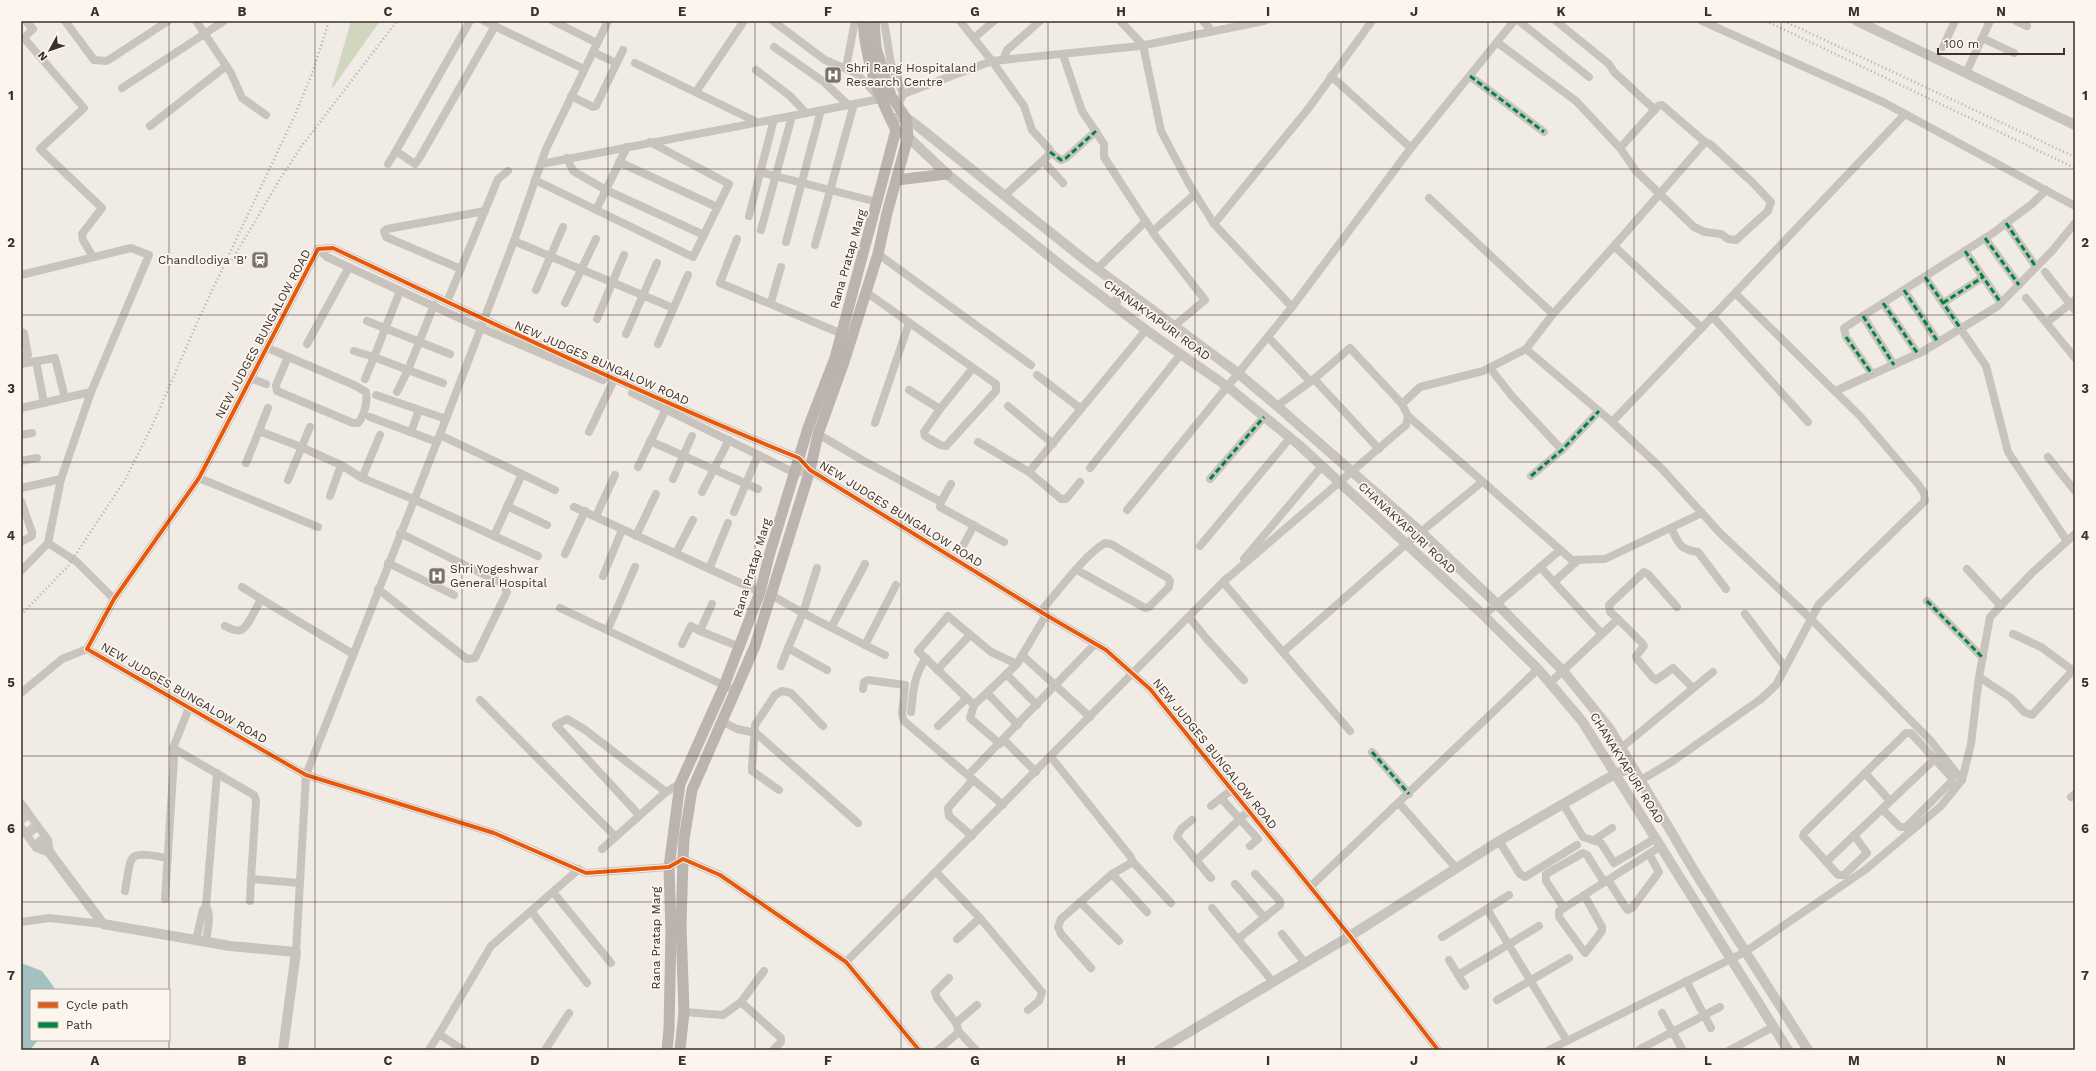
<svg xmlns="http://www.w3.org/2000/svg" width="2096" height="1071" font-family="'Work Sans',sans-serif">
<rect width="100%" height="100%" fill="#f0ebe5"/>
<polygon fill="#d1d6bf" points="351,21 380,21 331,90"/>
<polygon fill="#a1c2c1" points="21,963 42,971 56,990 31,990 31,1040 38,1040 30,1050 21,1050"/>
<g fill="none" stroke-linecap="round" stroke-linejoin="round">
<polyline stroke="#ccc6c0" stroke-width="10" stroke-dasharray="10 5" stroke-linecap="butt" points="21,813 41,841"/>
<g stroke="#c9c3be" stroke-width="8">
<polyline points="26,21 33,29 24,38 84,108 40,149 102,208 82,234 83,240 93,257"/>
<polyline points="65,21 94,60 107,61 168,21"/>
<polyline points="196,21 231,73 242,98 266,115"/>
<polyline points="470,21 396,151 415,164 420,157 495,26"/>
<polyline points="484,21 584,69"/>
<polyline points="553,21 597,43"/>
<polyline points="773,21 825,60 856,73 879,97"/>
<polyline points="884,21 891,64 903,94 898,106"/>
<polyline points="960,21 992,61 1024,106 1032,130 1050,150 1048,156 1005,195"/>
<polyline points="1120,21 1143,45 1161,131 1189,184 1214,224"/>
<polyline points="1203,21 1212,31"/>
<polyline points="1519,21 1589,77"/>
<polyline points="1556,21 1609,64 1614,72 1655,110"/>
<polyline points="1702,21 1883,102 2075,206"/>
<polyline points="2016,21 2027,26"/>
<polyline points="974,38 994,21"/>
<polyline points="1982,38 2014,53"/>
<polyline points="1498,43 1576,101 1620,148 1636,171 1694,227 1705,232 1721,234 1728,239 1736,240 1768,211 1771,202 1752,182 1710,144 1705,142 1662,105 1658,106 1620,148"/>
<polyline points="774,47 824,82 848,105"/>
<polyline points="1943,47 1955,21"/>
<polyline points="593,52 616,63"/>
<polyline points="1063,55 1082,111 1104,144 1104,157 1156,237 1205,300 1174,326"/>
<polyline points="1003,60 1007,50 1040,21"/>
<polyline points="635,63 757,122"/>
<polyline points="846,68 855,21"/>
<polyline points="756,70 790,96 806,113"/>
<polyline points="1966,73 1990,21"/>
<polyline points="1331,76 1411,148"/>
<polyline points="1470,76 1544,132"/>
<polyline points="122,88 224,21"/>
<polyline points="696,92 744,21"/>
<polyline points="903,94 992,61 1140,46 1264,21"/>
<polyline points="571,96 593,107 596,106 623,50"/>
<polyline points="150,126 226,66"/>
<polyline points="1050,152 1061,160 1066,158 1096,131"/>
<polyline points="567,158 573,171 606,190 704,235"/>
<polyline points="1043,161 1063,183"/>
<polyline points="619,162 717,207"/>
<polyline points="388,164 396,151"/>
<polyline points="541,164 880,99"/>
<polyline points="760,172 877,202"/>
<polyline points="535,180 693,257 729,184 650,142"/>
<polyline points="1429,198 1553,314 1526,349"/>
<polyline points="596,210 627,147"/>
<polyline points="749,216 774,119"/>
<polyline points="2006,223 2036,267"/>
<polyline points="761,230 792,116"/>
<polyline points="1153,231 1195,194"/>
<polyline points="1985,238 2019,285"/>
<polyline points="737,239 720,283 840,333"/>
<polyline points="514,241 673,308"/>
<polyline points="786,242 821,110"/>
<polyline points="815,245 854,104"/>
<polyline points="1614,246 1705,142"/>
<polyline points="318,249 199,478 114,599 87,649 306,775 494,833 586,873 669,867 683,859 720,875 846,962 919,1050"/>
<path d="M318,249l15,-1c154,73 308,146 466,210l11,12 236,145 60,35 44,39 200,247 88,114"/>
<polyline points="318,249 327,257 481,328 603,380"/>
<polyline points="1965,251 2001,303"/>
<polyline points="878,254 1031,365"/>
<polyline points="461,269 386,237 384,231 387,229 485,211"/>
<polyline points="1097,269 1146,221"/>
<polyline points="2045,272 2075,310"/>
<polyline points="21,275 131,248 149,255 91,392 61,479 48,543 21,571"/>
<polyline points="1925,277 1986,366 2008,452 2067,541"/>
<polyline points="536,290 563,227"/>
<polyline points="1904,290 1938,342"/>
<polyline points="400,291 374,357 408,370 434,305"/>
<polyline points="866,292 996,384 996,391 946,446 940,445 925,436 924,432 940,409 909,390"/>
<polyline points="2026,298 2075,358"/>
<polyline points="447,302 498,179 508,171"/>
<polyline points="771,302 781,267"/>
<polyline points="565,303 596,239"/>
<polyline points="1883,303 1918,354"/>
<polyline points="1943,303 1983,277"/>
<polyline points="1292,307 1214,224 1308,109 1372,21"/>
<polyline points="1553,314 1614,246 1702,328"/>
<polyline points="1712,316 1808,422"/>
<polyline points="1863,316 1894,365"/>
<polyline points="597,319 624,255"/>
<polyline points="367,321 450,354"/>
<polyline points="2047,322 2075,300"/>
<polyline points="21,332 24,333 28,355 21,358"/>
<polyline points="626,334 657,263"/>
<polyline points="1268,337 1310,381"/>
<polyline points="307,344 349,267"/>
<polyline points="658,344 688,275"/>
<path d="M268,348c29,13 59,25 88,38l10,6c2,8 -2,25 -8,31h-5l-76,-32 -1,-6 12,-28"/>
<polyline points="354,351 374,357 365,379"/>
<polyline points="36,361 44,403"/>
<polyline points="21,364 55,358 65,398"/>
<polyline points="1490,368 1511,395 1562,450"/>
<polyline points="1872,374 1846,337 1844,328 1993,233 2032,204 2046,190"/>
<polyline points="1037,375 1081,409"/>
<polyline points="250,378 266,384"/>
<polyline points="1314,379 1379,449"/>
<polyline points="1835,391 1922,352 1998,306 2052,251 2075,223"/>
<polyline points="397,392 408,370 443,383"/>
<polyline points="632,393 795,473 810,470"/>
<polyline points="376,395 446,419"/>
<polyline points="1008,406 1053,444"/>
<polyline points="1277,406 1314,379 1350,348 1402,404"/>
<polyline points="21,408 91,392"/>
<polyline points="268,408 259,431 301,447 341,465 362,478 413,499 538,556"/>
<polyline points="940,409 973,368"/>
<polyline points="1408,416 1572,560 1605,559 1702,513"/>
<polyline points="370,417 437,442"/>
<polyline points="1612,422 1662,469 1720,533 1811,619 1930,740 1962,780"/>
<polyline points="875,423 909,323"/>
<polyline points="411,432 419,410"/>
<polyline points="589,432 612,384"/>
<polyline points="818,434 862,460 941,502 940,507 1004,542"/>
<polyline points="21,435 32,433"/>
<polyline points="440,435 555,490"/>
<polyline points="650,441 758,489"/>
<polyline points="978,442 1029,472 1061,499 1066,499 1080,482"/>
<polyline points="2048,457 2075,491"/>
<polyline points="21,461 37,458"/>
<polyline points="246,463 259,431"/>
<polyline points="638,467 666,409"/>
<polyline points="1090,468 1181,354"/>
<polyline points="1029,472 1146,330"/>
<polyline points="1531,476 1562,450 1599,411"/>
<polyline points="199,478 318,527"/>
<polyline points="362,478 380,435"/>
<polyline points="673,479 692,436"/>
<polyline points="1210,479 1264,417"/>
<polyline points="288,480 310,427"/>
<polyline points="21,488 61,479"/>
<polyline points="702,492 729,440"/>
<polyline points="330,496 341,465"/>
<polyline points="21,501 32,532 32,536 21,542"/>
<polyline points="941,502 951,484"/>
<polyline points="507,506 547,525"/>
<polyline points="574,507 760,592"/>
<polyline points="1127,510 1292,307 1411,148 1514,21"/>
<polyline points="734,512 758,455"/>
<polyline points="596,516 615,475"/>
<path d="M1671,528c8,16 8,21 27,24l28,37"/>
<polyline points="494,536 522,474"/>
<polyline points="636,536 656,494"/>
<polyline points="48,543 77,562 114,599"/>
<polyline points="963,546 974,525"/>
<polyline points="1200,546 1290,438"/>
<polyline points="676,553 693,520"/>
<polyline points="565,554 585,511"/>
<polyline points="1244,559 1322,466"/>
<polyline points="388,563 454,595"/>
<polyline points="1540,567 1602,634"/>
<polyline points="709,569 728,523"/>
<polyline points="1967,569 2001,606"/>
<polyline points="603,576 622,530"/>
<polyline points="1554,582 1578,560"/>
<polyline points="242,587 261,599"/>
<polyline points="378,589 467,659 475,658 507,592 503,584 400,533"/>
<polyline points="771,595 803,613 817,568"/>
<polyline points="1927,601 1983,658"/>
<polyline points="712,604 700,631 740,647"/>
<polyline points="560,608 736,691"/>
<path d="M1041,611c16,-18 44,-57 64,-68l6,1 57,34 2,3 -1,6 -20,20 -4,1 -68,-38"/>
<polyline points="1745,614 1785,667"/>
<polyline points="1484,615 1559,551"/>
<polyline points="1190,618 1205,637 1244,680"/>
<polyline points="1618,619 1610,612 1609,605 1644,572 1648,574 1677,607"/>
<path d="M225,626c5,2 11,6 16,4 7,-3 16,-24 20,-31l92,55"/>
<polyline points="832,626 865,564"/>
<polyline points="608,629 635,567"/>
<polyline points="2013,634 2041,647 2075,672"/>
<polyline points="682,644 691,626 700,631"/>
<polyline points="865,645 885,655"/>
<polyline points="1283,652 1406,544 1482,482"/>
<polyline points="1022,655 1090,717"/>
<polyline points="1017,664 991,652 948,616 918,651 974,705 1017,664 1046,615"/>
<polyline points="781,666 788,648"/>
<polyline points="827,670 788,648 803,613 865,645 896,585"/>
<polyline points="937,670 970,635"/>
<polyline points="1006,674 1037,705"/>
<polyline points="1979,677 2011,698 2024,712 2032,715 2075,668"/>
<polyline points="1551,682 1618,619 1642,643 1644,646 1636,656 1637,659 1653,678 1656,680 1673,668 1693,688"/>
<polyline points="863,689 864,682 868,680 905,685 902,714 904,721 1003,805"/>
<polyline points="21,693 62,659 87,649"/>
<polyline points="987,693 1018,725"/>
<polyline points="480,700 615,836"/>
<polyline points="974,705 970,718 1000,744"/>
<path d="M911,712c2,-20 3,-37 15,-54"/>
<polyline points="721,721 737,729 756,733 858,823"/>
<polyline points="938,726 967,698"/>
<polyline points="1350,731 1223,582 1406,425 1408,416 1402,404 1420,387 1483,371 1526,349 1612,422 1735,293"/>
<polyline points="1004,740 1036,772"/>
<polyline points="173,748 254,795 256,800 251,879 300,883"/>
<polyline points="1621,748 1713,672"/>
<polyline points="1372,752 1409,794"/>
<polyline points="1051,757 1130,856 1133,862 1112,874 1061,919 1058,927 1061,934 1091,968"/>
<polyline points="972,771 1095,644"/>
<polyline points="1865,773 1890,801"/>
<polyline points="1641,780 1673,761 1761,699 1776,685 1819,604 1925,501 1924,493 1918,484 1860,416 1735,293 1905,114"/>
<polyline points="779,790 752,771 752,768 755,725 775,695 782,691 791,693 823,726"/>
<polyline points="1232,790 1221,798 1258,839 1250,846"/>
<polyline points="2071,797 2075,794"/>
<polyline points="21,803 48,840 50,853 36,848 21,827"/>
<polyline points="1399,803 1456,868"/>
<polyline points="1563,804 1583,837 1601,843 1614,863 1656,838"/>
<polyline points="1211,806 1221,798"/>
<polyline points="639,815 556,725 567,719 584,729 666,792"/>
<polyline points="1192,820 1181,829 1177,837 1211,878"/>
<polyline points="1854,835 1867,853 1844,875 1838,875 1803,836 1804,833 1906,733 1911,733 1951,777 1952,781 1906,827 1900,827 1882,809"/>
<polyline points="972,836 949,816 948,808 973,780"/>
<polyline points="1594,840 1612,828"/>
<polyline points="1499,841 1520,874 1525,877 1577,845"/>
<polyline points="602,849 666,792 680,784"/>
<polyline points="1197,860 1244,815"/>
<polyline points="1133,862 1171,903"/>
<polyline points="1826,862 1938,756"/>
<polyline points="936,872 980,918 1042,992 1039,1001 1028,1010"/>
<polyline points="1112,874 1147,912"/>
<polyline points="1608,880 1626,908 1628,910 1632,908 1659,872 1649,854"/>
<polyline points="1235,884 1265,918"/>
<polyline points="1310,887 1538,669"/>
<path d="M125,891c7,-39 1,-40 43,-33"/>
<polyline points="553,892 611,963"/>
<polyline points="1584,895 1602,927 1602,931 1585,953 1559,917 1559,911 1564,908 1661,846"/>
<polyline points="165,899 174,759 173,748 189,708"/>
<polyline points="250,901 251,879"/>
<polyline points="1080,902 1119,941"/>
<path d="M206,906c6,10 1,24 0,36"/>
<polyline points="1212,908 1273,982"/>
<polyline points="1564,908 1546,881 1546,874 1583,853 1587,855 1604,882"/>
<polyline points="1487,909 1567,1041"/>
<polyline points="531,911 587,983"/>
<polyline points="21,922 49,918 103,924"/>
<polyline points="1282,934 1305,963"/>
<polyline points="1442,937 1509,895"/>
<polyline points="957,939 980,918"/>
<polyline points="1238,939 1280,905 1280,901 1255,874"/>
<polyline points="196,940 203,910 206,906 217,773"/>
<polyline points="296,952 306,775 446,419 514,241 546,149 608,21"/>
<polyline points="1449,960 1465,986"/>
<polyline points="846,962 1227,578"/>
<polyline points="1458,975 1539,926"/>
<polyline points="949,978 935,992 937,998 956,1023 959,1032 976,1050"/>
<polyline points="1686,981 1711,1028"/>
<polyline points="1497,1000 1569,958"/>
<polyline points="741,1002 781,1038 781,1042 773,1050"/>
<polyline points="684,1012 723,1015 741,1002 764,971"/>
<polyline points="1662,1013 1682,1049"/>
<polyline points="956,1023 977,1005"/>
<polyline points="1640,1049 1720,1007"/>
<polyline points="429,1050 439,1034"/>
<polyline points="463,1050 439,1034 491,946 579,869"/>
<polyline points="545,1050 569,1013"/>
<polyline points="938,1050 959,1032"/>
<polyline points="1549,1050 1745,952 1865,870 1941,806 1962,780 1971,744 1979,677 1990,617 2033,572 2075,534"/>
<polyline points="1730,1050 1773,1027"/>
</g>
<g stroke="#c9c3be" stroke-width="10">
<polyline points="1857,21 2075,125"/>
<polyline points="890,118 906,118 915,124 1085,260 1239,374 1277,406 1422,533 1497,604 1563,671 1610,729 1698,877 1808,1050"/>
<polyline points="896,130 908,137 947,174 1063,267 1146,330 1228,387 1299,445 1478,610 1538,669 1582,721 1788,1050"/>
<polyline points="1113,305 1125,289"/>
<polyline points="41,841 103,924 230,946 296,952 283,1050"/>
<polyline points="1159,1050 1350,936 1499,841 1615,774 1631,768"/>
</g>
<g stroke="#bab3ae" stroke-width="11">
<polyline points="897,180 947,174"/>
<path d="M667,1050l2,-21 2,-98 -2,-64 11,-83 44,-98 36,-94 9,-36 39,-128 27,-70 61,-228c-19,-37 -30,-68 -33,-109"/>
<polyline points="680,1050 684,1012 681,926 683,859 684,839 692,790 755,646 810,470 818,434 843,365 878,254 887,213 908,137 906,118 891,96 876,48 874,21"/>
</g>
<g stroke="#b1aca8" stroke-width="2.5" stroke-dasharray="1 3" stroke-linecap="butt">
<polyline points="1766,21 2075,168"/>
<polyline points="1784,21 2075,157"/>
<polyline points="232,260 280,179 301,147 397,21"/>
<polyline points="21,615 68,566 125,480 152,426 200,316 294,117 312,74 329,21"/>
</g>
<g stroke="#00873e" stroke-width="3" stroke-dasharray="6 3" stroke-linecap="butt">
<polyline points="1470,76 1544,132"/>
<polyline points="1050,152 1061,160 1066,158 1096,131"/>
<polyline points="2006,223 2036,267"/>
<polyline points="1985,238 2019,285"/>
<polyline points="1965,251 2001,303"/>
<polyline points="1925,277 1961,329"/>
<polyline points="1904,290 1938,342"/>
<polyline points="1883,303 1918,354"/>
<polyline points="1943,303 1983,277"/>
<polyline points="1863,316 1894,365"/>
<polyline points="1846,337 1872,374"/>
<polyline points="1531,476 1562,450 1599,411"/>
<polyline points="1210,479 1264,417"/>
<polyline points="1927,601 1983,658"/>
<polyline points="1372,752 1409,794"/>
</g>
<defs>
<path id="cycleway" d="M919,1050l-73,-88 -126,-87 -37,-16 -14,8 -83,6 -92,-40 -188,-58 -219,-126 27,-50 85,-121 119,-229 15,-1c154,73 308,146 466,210l11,12 236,145 60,35 44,39 200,247 88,114"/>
</defs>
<use href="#cycleway" stroke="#fbf5ee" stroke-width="6"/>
<use href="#cycleway" stroke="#e8590c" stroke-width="4"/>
</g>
<path fill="none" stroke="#3b302b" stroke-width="1" stroke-opacity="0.55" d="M169,21v969M315,21v1029M462,21v1029M608,21v1029M755,21v1029M901,21v1029M1048,21v1029M1195,21v1029M1341,21v1029M1488,21v1029M1634,21v1029M1781,21v1029M1927,21v1029M21,169h2054M21,315h2054M21,462h2054M21,609h2054M21,756h2054M21,902h2054M169,1040v10"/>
<defs>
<symbol id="hospital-square" viewBox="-11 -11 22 22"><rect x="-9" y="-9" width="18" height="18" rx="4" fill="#7a716c" stroke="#fbf5ee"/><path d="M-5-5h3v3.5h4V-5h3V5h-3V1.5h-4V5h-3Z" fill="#fff"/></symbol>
<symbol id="station-square" viewBox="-11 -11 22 22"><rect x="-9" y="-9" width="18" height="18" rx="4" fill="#7a716c" stroke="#fbf5ee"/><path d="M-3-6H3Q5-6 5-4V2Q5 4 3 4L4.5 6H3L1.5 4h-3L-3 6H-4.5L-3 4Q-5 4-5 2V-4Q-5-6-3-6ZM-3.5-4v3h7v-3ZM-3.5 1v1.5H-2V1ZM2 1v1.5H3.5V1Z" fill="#fff"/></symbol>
</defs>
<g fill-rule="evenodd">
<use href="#hospital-square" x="823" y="65" width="20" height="20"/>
<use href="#station-square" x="250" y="250" width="20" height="20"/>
<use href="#hospital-square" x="427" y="566" width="20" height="20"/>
</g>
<g text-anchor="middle" stroke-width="3.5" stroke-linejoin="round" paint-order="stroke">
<g font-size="12" fill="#3b302b" stroke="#fbf5ee" text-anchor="start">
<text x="846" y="72">Shri Rang Hospitaland<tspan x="846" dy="14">Research Centre</tspan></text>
<text x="247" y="264" text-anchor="end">Chandlodiya 'B'</text>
<text x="450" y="573">Shri Yogeshwar<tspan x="450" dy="14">General Hospital</tspan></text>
</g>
<g font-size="12" fill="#3b302b" stroke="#fbf5ee">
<text transform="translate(848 259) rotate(-74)" y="4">Rana Pratap Marg</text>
<text transform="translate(1157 320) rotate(36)" y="4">CHANAKYAPURI ROAD</text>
<text transform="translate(263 334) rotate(-62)" y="4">NEW JUDGES BUNGALOW ROAD</text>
<text transform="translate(602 363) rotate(24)" y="4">NEW JUDGES BUNGALOW ROAD</text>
<text transform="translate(901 514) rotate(32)" y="4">NEW JUDGES BUNGALOW ROAD</text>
<text transform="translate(1407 528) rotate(43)" y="4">CHANAKYAPURI ROAD</text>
<text transform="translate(752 568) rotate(-73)" y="4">Rana Pratap Marg</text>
<text transform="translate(184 693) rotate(30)" y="4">NEW JUDGES BUNGALOW ROAD</text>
<text transform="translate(1215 754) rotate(51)" y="4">NEW JUDGES BUNGALOW ROAD</text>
<text transform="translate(1627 768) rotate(58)" y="4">CHANAKYAPURI ROAD</text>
<text transform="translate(656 938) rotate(-90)" y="4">Rana Pratap Marg</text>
</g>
</g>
<rect width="2096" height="1071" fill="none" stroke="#fbf5ee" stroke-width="44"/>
<rect x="30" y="989" width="140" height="52" fill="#fbf5ee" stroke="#aea6a0"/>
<rect x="38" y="1002" width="20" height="6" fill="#e8590c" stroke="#aea6a0"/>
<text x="66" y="1009" font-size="12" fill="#3b302b">Cycle path</text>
<rect x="38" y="1022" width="20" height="6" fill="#00873e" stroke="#aea6a0"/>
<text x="66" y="1029" font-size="12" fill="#3b302b">Path</text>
<g transform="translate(50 50) rotate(230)" stroke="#fbf5ee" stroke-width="3" paint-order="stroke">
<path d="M0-3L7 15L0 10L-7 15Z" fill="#3b302b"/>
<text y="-6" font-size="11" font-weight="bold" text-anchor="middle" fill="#3b302b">N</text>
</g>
<path d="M1938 48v6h126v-6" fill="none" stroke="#3b302b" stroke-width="2"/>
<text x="1944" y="48" font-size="12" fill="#3b302b" stroke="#fbf5ee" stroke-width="3" paint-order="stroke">100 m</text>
<rect x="22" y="22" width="2052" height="1027" fill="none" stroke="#3b302b" stroke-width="1.5"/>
<g font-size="13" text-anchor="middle" font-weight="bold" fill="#3b302b">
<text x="95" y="16">A</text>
<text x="242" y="16">B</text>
<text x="388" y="16">C</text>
<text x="535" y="16">D</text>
<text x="682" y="16">E</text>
<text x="828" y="16">F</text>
<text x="975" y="16">G</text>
<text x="1121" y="16">H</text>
<text x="1268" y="16">I</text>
<text x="1414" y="16">J</text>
<text x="1561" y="16">K</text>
<text x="1708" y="16">L</text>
<text x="1854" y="16">M</text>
<text x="2001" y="16">N</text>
<text x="11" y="100">1</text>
<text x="2085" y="100">1</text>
<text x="11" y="247">2</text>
<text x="2085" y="247">2</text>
<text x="11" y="393">3</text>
<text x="2085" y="393">3</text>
<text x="11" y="540">4</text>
<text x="2085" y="540">4</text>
<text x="11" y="687">5</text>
<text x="2085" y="687">5</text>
<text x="11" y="833">6</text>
<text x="2085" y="833">6</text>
<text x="11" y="980">7</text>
<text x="2085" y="980">7</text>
<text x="95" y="1065">A</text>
<text x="242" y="1065">B</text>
<text x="388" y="1065">C</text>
<text x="535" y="1065">D</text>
<text x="682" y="1065">E</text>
<text x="828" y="1065">F</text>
<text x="975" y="1065">G</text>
<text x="1121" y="1065">H</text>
<text x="1268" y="1065">I</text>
<text x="1414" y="1065">J</text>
<text x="1561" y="1065">K</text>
<text x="1708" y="1065">L</text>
<text x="1854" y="1065">M</text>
<text x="2001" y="1065">N</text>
</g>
</svg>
